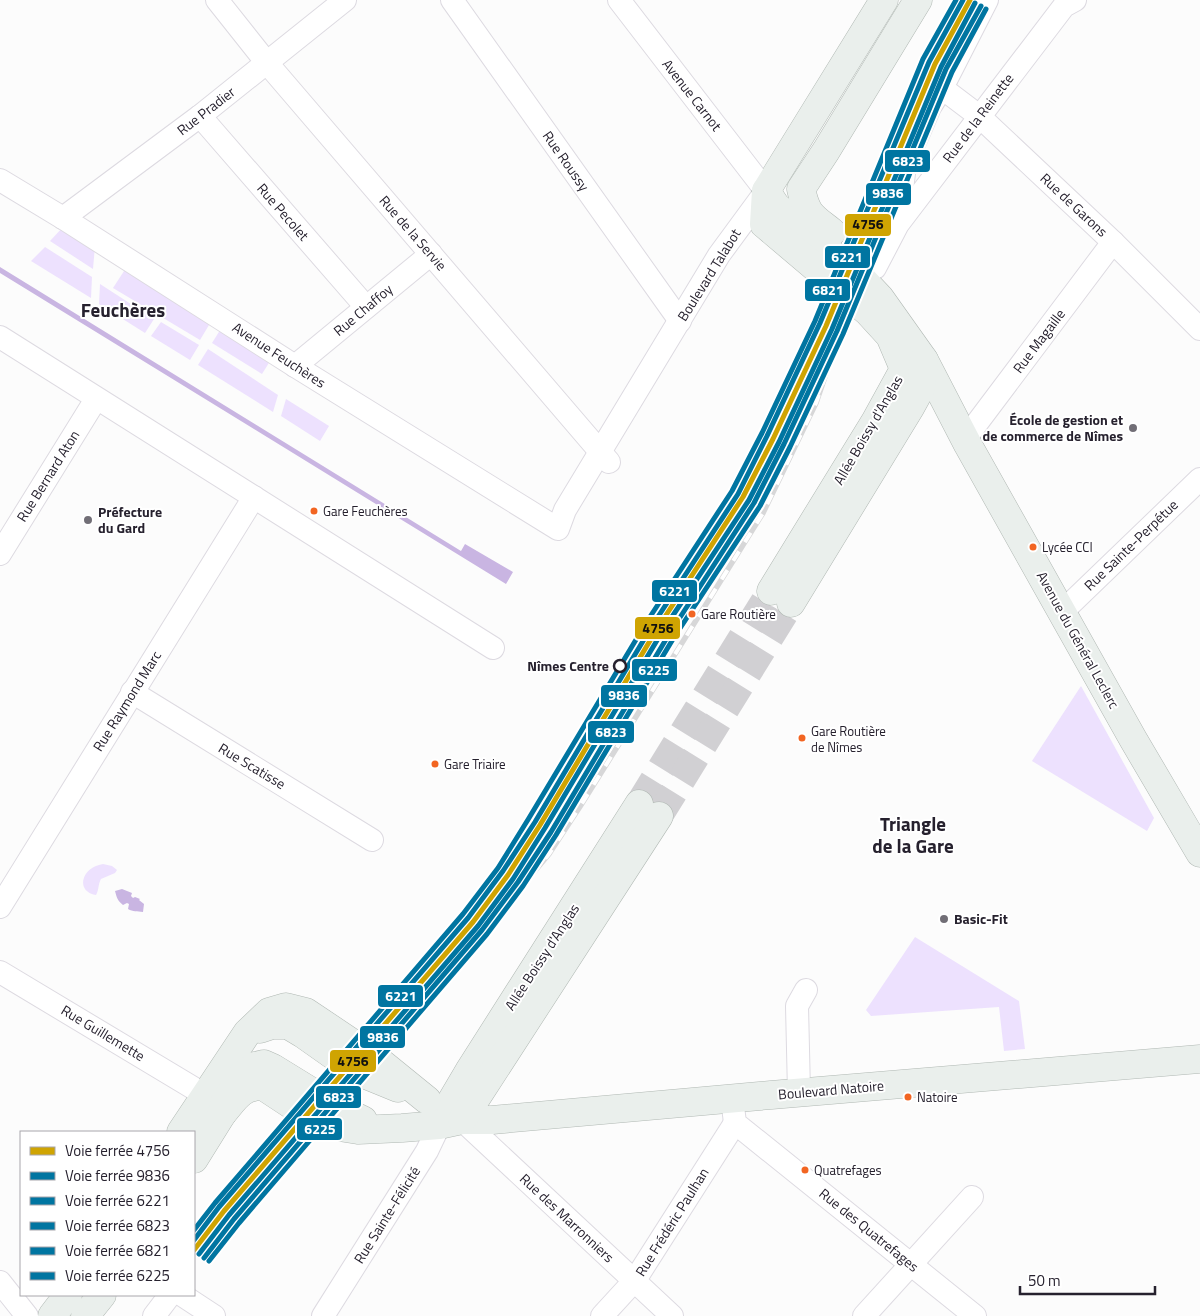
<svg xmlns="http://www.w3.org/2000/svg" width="1200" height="1316" font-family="'Titillium Web',sans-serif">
<rect width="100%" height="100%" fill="#fcfcfc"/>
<g fill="#ede1fe">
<polygon points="64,226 95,246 93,269 50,241"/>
<polygon points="45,247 92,277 91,298 31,261"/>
<polygon points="126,268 212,320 200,340 113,288"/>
<polygon points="100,284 154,319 145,333 99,304"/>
<polygon points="161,322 199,345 190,360 151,336"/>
<polygon points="222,327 272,358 262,374 212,343"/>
<polygon points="208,349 278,395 273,412 198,365"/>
<polygon points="286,399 329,426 320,441 281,416"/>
<polygon points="1081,686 1154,818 1147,831 1032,761"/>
<path d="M103,864l9,2 5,4 -2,3 -14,6c-3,5 -2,11 -5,16 -20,-3 -16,-27 7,-31z"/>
<polygon points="915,937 1019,1001 1025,1049 1004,1051 999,1007 871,1016 866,1010"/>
</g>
<g fill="#c9b5e2">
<polygon points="0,267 461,551 465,544 513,572 506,584 0,273"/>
<path d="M122,889l10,4 -1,3 2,2 2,-1 5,2 -1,1 5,4 -1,8c-6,-1 -10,0 -15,-3l1,-5 -2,-1 -4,2c-6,-5 -6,-7 -8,-14z"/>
</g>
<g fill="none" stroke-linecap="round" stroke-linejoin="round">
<g stroke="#d1d0d3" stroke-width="28" stroke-dasharray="28 14" stroke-linecap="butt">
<polyline points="639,804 771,591"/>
<polyline points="659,816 791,603"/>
</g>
<defs>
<g id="minor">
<polyline points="217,0 267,63 609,462"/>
<polyline points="452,0 680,321"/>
<polyline points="942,88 979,116 1113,242 1200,329"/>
<polyline points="200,116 366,307"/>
<polyline points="0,180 63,218 295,366 558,529 565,510 719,255 766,191 619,0"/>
<polyline points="63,218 200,116 345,0"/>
<polyline points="898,223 905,165 930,107 942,88 987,0"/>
<polyline points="875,268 898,224 1064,6 1075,0"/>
<polyline points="0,337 493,648"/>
<polyline points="295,366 431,254"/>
<polyline points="965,439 1113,242"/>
<polyline points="0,554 96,399"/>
<polyline points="1063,611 1200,479"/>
<polyline points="132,692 372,840"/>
<polyline points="0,907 254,497"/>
<polyline points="0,972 205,1095"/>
<polyline points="799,1092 797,1006 806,990"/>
<polyline points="732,1098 735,1123 975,1316"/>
<polyline points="462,1120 672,1316"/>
<polyline points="0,1282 27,1316"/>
<polyline points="182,1295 214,1316"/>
<polyline points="154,1316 170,1295"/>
<polyline points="323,1316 427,1151 446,1111"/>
<polyline points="602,1316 635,1280 735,1123"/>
<polyline points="864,1316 972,1197"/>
</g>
<g id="major">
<polyline points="766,191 776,206 864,281 880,298 924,360 968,445 1133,739 1200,853"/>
<path d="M832,232c-20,-16 -25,-16 -31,-43l25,-38 92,-151"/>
<polyline points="771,591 876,420 904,369 890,336 868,312 764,224 766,191 884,0"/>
<polyline points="791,603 910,408 921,388 924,360"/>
<polyline points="260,1029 272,1025 288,1025 303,1034 354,1070 398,1088"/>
<polyline points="446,1110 469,1071 639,804"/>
<path d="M222,1114c13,-15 19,-28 41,-28l47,31 29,10 19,3 44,-2 37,-3 23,-5h30l279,-25 429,-36"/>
<polyline points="462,1120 659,816"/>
<polyline points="181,1132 247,1033 269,1012 286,1007 306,1012 379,1061 427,1100"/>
<polyline points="194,1159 222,1114 224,1103 242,1075 255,1066 264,1064 273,1068 338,1108 363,1120"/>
<polyline points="52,1316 68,1295"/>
<polyline points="85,1316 102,1295"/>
</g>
</defs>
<use href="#minor" stroke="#dddae1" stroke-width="24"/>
<use href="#major" stroke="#b0b8b3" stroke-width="29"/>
<use href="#minor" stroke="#fff" stroke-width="22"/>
<use href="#major" stroke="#eaefec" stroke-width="28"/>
<defs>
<polyline id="rail" points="335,1083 379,1036 456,961 492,922 549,854 581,805 763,513 816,403 829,365 876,212 894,161"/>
</defs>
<use href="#rail" stroke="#d7d7d8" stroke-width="5.5"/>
<use href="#rail" stroke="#fff" stroke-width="4" stroke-dasharray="11" stroke-linecap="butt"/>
<defs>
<polyline id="rail-1" points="194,1250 224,1211 473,922 508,875 540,825 657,629 743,497 773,439 826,326 935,64 970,0"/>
<polyline id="rail-2" points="199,1254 229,1215 478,926 513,879 545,828 662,632 749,500 779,442 832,329 941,67 975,3"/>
<polyline id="rail-3" points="194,1240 219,1207 468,918 503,871 535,822 652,626 738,494 767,436 820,323 929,62 963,0"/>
<polyline id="rail-4" points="204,1258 234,1219 482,930 518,882 551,832 668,636 754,503 784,444 837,331 946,69 981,6"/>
<polyline id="rail-5" points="194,1230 215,1203 463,914 498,868 529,818 646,623 732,491 762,433 815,321 923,59 956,0"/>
<polyline id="rail-6" points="209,1261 239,1223 487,934 523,886 556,835 673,639 760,506 790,447 843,334 952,72 986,9"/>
</defs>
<use href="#rail-1" stroke="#fff" stroke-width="9"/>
<use href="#rail-2" stroke="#fff" stroke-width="9"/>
<use href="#rail-3" stroke="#fff" stroke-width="9"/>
<use href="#rail-4" stroke="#fff" stroke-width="9"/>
<use href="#rail-5" stroke="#fff" stroke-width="9"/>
<use href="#rail-6" stroke="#fff" stroke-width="9"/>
<use href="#rail-1" stroke="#cfa402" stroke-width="5"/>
<use href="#rail-2" stroke="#0075a1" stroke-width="5"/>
<use href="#rail-3" stroke="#0075a1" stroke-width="5"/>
<use href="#rail-4" stroke="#0075a1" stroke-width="5"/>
<use href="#rail-5" stroke="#0075a1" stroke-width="5"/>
<use href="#rail-6" stroke="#0075a1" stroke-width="5"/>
</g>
<g fill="#716e76" stroke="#fff" stroke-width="2">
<circle cx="1133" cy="428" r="5"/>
<circle cx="88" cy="520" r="5"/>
<circle cx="944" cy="919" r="5"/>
</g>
<g fill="#f26522" stroke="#fff" stroke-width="2">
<circle cx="314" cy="511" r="4.5"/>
<circle cx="1033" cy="547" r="4.5"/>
<circle cx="692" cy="614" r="4.5"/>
<circle cx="802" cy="738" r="4.5"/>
<circle cx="435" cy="764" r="4.5"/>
<circle cx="908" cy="1097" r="4.5"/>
<circle cx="805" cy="1170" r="4.5"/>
</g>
<circle fill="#fff" stroke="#26212e" stroke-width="2.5" cx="620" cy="666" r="6"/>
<g text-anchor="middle" stroke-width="4" stroke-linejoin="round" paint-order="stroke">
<g font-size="13" fill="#26212e" stroke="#fff" text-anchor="start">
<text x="323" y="516">Gare Feuchères</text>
<text x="1042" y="552">Lycée CCI</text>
<text x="701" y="619">Gare Routière</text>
<text x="811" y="736">Gare Routière<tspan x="811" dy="16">de Nîmes</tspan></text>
<text x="444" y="769">Gare Triaire</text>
<text x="917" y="1102">Natoire</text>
<text x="814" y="1175">Quatrefages</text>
</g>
<g font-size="14" fill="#26212e" stroke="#fff">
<text transform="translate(692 95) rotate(52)" y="5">Avenue Carnot</text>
<text transform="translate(206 111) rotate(-38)" y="5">Rue Pradier</text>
<text transform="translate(978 118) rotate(-53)" y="5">Rue de la Reinette</text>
<text transform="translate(566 161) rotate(55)" y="5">Rue Roussy</text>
<text transform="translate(1074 205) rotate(43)" y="5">Rue de Garons</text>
<text transform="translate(283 212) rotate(49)" y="5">Rue Pecolet</text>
<text transform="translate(413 233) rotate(49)" y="5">Rue de la Servie</text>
<text transform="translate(709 275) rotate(-58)" y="5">Boulevard Talabot</text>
<text transform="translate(363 310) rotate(-40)" y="5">Rue Chaffoy</text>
<text transform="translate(1039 341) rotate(-53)" y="5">Rue Magaille</text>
<text transform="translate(279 355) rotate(33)" y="5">Avenue Feuchères</text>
<text transform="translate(868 430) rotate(-60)" y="5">Allée Boissy d'Anglas</text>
<text transform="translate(48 476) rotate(-58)" y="5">Rue Bernard Aton</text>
<text transform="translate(1131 545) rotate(-44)" y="5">Rue Sainte-Perpétue</text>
<text transform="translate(1078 640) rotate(61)" y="5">Avenue du Général Leclerc</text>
<text transform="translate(127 701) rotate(-58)" y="5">Rue Raymond Marc</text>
<text transform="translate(252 766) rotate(31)" y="5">Rue Scatisse</text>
<text transform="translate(542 957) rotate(-57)" y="5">Allée Boissy d'Anglas</text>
<text transform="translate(103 1033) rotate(31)" y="5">Rue Guillemette</text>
<text transform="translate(831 1090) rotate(-5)" y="5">Boulevard Natoire</text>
<text transform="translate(387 1215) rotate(-58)" y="5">Rue Sainte-Félicité</text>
<text transform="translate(567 1218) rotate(43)" y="5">Rue des Marronniers</text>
<text transform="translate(672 1222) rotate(-58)" y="5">Rue Frédéric Paulhan</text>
<text transform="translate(869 1230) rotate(39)" y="5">Rue des Quatrefages</text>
</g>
<g font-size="14" font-weight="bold" fill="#26212e" stroke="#fff" text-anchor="start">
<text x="1123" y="425" text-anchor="end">École de gestion et<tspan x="1123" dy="16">de commerce de Nîmes</tspan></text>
<text x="98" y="517">Préfecture<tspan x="98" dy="16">du Gard</tspan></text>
<text x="954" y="924">Basic-Fit</text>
</g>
<g font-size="14" font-weight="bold" fill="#26212e" stroke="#fff" text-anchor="end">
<text x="609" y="671">Nîmes Centre</text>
</g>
<g font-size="19" font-weight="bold" fill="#26212e" stroke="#fff">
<text x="123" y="317">Feuchères</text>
<text x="913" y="831">Triangle<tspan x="913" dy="22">de la Gare</tspan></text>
</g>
</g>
<g stroke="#fff" stroke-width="2">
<rect x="884" y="149" width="47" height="24" rx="5" fill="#0075a1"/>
<rect x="865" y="182" width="47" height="24" rx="5" fill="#0075a1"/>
<rect x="844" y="213" width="48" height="24" rx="5" fill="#cfa402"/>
<rect x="824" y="245" width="47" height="24" rx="5" fill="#0075a1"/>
<rect x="804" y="278" width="47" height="24" rx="5" fill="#0075a1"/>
<rect x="651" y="579" width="47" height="24" rx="5" fill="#0075a1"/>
<rect x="634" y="616" width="47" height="24" rx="5" fill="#cfa402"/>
<rect x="631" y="658" width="47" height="24" rx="5" fill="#0075a1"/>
<rect x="600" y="684" width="48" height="24" rx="5" fill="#0075a1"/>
<rect x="587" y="720" width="48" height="24" rx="5" fill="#0075a1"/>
<rect x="377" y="984" width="47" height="24" rx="5" fill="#0075a1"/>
<rect x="359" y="1025" width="47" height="24" rx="5" fill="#0075a1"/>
<rect x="329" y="1049" width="48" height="24" rx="5" fill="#cfa402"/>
<rect x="315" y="1085" width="47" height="24" rx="5" fill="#0075a1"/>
<rect x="296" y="1117" width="47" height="24" rx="5" fill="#0075a1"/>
</g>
<g font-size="14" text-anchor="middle" font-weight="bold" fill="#fff">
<text x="908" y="166">6823</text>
<text x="888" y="198">9836</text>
<text x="847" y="262">6221</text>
<text x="828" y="295">6821</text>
<text x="675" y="596">6221</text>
<text x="654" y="675">6225</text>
<text x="624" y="700">9836</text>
<text x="611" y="737">6823</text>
<text x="401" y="1001">6221</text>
<text x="383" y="1042">9836</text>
<text x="339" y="1102">6823</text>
<text x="320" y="1134">6225</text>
</g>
<g font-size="14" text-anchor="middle" font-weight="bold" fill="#111">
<text x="868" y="229">4756</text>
<text x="658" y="633">4756</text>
<text x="353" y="1066">4756</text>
</g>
<rect x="20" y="1131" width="175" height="165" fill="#ffffff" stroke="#a8a6ab"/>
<rect x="30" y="1147" width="25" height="8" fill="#cfa402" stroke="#a8a6ab"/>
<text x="65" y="1156" font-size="15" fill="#26212e">Voie ferrée 4756</text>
<rect x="30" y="1172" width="25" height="8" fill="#0075a1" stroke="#a8a6ab"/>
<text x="65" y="1181" font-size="15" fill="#26212e">Voie ferrée 9836</text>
<rect x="30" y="1197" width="25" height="8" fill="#0075a1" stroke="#a8a6ab"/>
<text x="65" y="1206" font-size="15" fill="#26212e">Voie ferrée 6221</text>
<rect x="30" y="1222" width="25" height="8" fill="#0075a1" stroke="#a8a6ab"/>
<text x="65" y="1231" font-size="15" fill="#26212e">Voie ferrée 6823</text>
<rect x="30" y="1247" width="25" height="8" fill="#0075a1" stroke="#a8a6ab"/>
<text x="65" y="1256" font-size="15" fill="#26212e">Voie ferrée 6821</text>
<rect x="30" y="1272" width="25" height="8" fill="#0075a1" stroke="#a8a6ab"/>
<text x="65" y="1281" font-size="15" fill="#26212e">Voie ferrée 6225</text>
<path d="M1020 1286v8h135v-8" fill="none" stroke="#26212e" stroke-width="2.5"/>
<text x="1028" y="1286" font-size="15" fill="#26212e" stroke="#ffffff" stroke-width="4" paint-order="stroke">50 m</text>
</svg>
